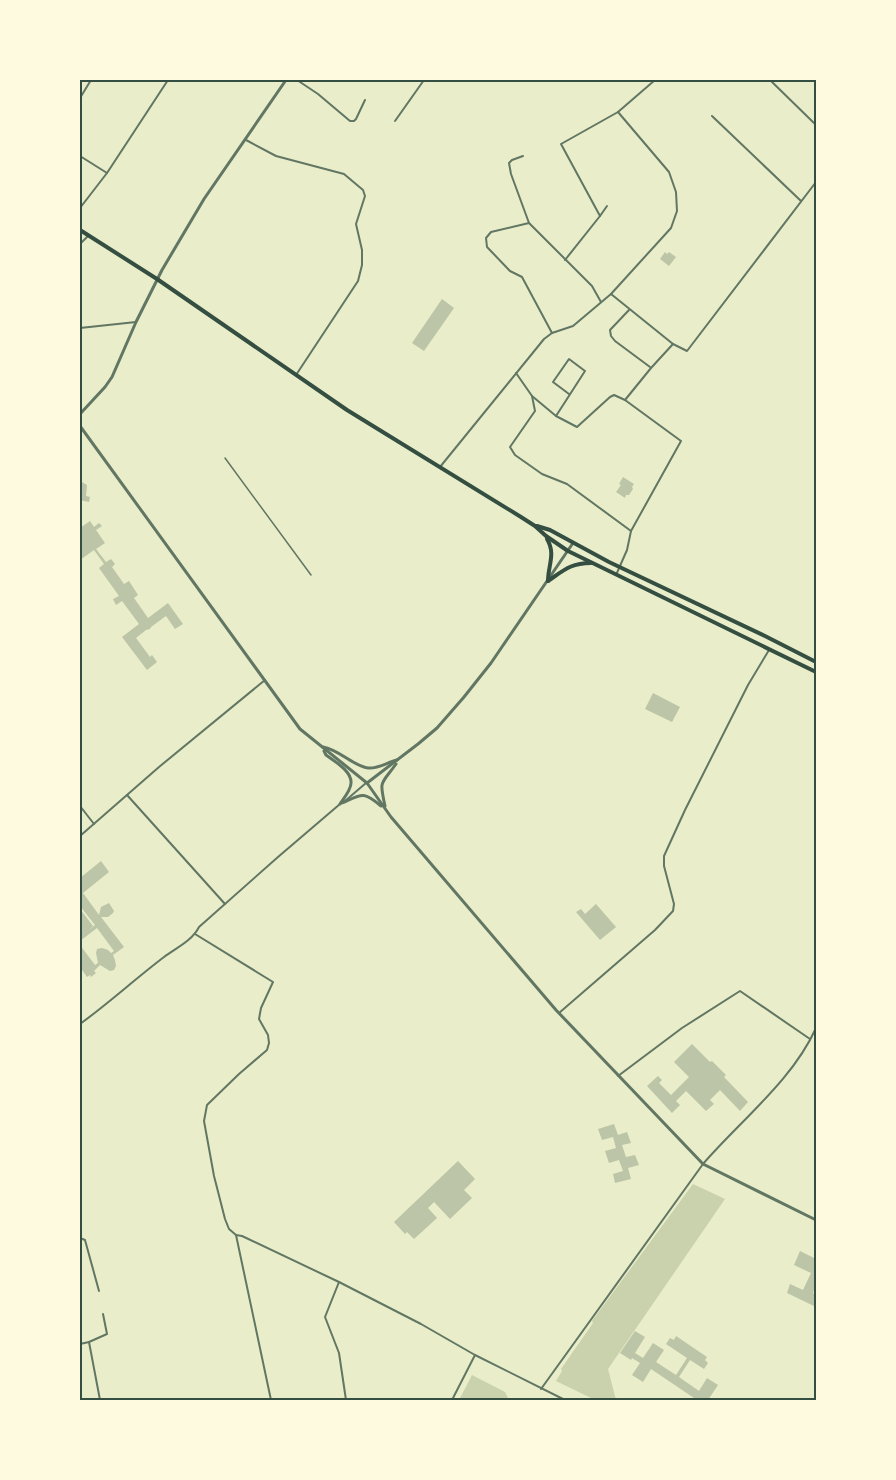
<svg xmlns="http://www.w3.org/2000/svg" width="896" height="1480" font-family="'Noto Sans',sans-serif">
<rect width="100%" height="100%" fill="#e9edc9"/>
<g fill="#cad2ad">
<polygon points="693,1184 725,1199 608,1369 616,1400 595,1400 556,1381 562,1371 561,1369 593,1323 592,1321"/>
<polygon points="472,1375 505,1392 509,1400 511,1400 459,1400"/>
</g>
<g fill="#bcc5a7">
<polygon points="665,252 667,254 669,252 676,257 669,266 660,259"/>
<polygon points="442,299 454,308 424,351 412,343"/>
<polygon points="623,477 634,484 632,487 633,489 629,495 626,495 625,498 616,492 621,485 619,484"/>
<polygon points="80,481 87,485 86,496 90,497 89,502 80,500"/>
<polygon points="90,521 94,527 99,523 102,526 96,530 105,543 96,549 106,562 111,559 115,564 112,567 124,584 129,581 138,595 134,598 148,618 168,603 183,624 175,629 166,616 151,627 150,629 146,630 136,638 150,657 152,655 157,662 147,670 122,637 139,624 122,601 116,605 113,599 119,596 99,568 104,564 94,550 80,560 80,528"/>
<polygon points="653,693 680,707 672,722 645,709"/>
<polygon points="101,861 109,872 83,893 99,915 101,907 109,903 114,911 113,913 108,917 101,917 124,947 113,955 115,960 116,966 114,970 110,971 100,965 94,971 96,973 91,977 90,975 87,977 80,967 80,945 95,965 98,963 96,953 97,949 102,948 108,950 111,953 114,951 97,928 80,941 81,936 80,934 80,909 93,926 89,930 95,925 80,906 80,878"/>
<polygon points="596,904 616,927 600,940 576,912 581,909 585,914"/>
<polygon points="692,1044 710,1062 712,1061 726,1075 724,1077 748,1102 740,1111 720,1090 710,1100 714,1104 706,1111 686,1091 676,1101 680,1105 672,1113 647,1086 658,1076 662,1080 659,1083 671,1095 689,1077 674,1062"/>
<polygon points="614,1124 618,1135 627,1132 631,1143 622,1145 626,1157 635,1155 639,1165 628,1168 631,1179 615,1183 613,1174 623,1171 619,1160 609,1163 605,1151 616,1148 613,1137 602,1140 598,1129"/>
<polygon points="458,1161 475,1179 464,1190 472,1198 450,1219 434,1202 428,1208 437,1218 414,1239 407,1232 405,1234 394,1222"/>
<polygon points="800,1251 816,1259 816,1285 813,1293 816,1295 816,1307 787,1293 790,1284 803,1290 811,1273 794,1265"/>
<polygon points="635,1331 645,1337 635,1353 643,1358 653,1343 664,1350 656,1362 676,1375 687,1358 666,1344 670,1338 674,1340 676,1336 707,1357 705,1360 708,1363 704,1369 690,1360 679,1377 699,1391 707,1378 718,1385 708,1400 693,1400 694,1398 651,1369 643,1382 632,1375 640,1363 632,1358 631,1360 620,1353"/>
</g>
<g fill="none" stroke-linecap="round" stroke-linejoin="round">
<polyline stroke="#617663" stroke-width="1.5" points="225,458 311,575"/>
<g stroke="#617663" stroke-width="2">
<polyline points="297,80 318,94 350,121 354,121 356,119 365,100"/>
<polyline points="770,80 816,125"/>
<polyline points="80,98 91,80"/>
<polyline points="712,116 801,201"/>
<polyline points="395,121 424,80"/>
<polyline points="246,140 276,156 344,174 363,190 365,196 356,224 362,250 362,265 358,281 296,375"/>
<polyline points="80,156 107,173"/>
<polyline points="523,156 512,160 509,163 511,174 529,223 592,286 601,302"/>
<polyline points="80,208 107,173 168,80"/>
<polyline points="600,216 607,206"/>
<polyline points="529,223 491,232 486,238 487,247 510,271 522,277 552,333"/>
<polyline points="80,244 88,236"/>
<polyline points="565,260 600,216 561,144 618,112"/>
<polyline points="611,294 673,344 687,351 816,182"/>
<polyline points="629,310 610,330 611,336 615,341 650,367"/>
<polyline points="80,328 136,322"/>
<polyline points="516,373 532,396 556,416 577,427 610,397 614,395 625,400 651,368 673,344"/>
<polyline points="532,396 535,411 510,447 515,455 542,474 567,484 631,531"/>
<polyline points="556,416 585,371 569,359 553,382 569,394"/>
<polyline points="440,467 544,339 552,333 573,326 611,294 671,228 677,211 676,192 669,172 618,112 655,80"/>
<polyline points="616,575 627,550 631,531 681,441 625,400"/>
<polyline points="127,795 225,904"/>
<polyline points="345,801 366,783"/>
<polyline points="80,806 94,824"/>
<polyline points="80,836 159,767 265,680"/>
<polyline points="195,934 273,982 261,1008 259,1019 268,1035 269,1043 267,1050 239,1074 207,1105 204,1121 214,1176 225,1219 229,1229 236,1235 271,1400"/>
<polyline points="559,1013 655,930 673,911 674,904 664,866 664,856 685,810 748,685 769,650"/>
<path d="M80,1024c29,-21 55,-45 84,-67 12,-9 28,-16 35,-30l79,-70 62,-53"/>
<polyline points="618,1076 682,1028 740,991 810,1039"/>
<polyline points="236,1235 242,1236 339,1282 421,1324 475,1355 565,1400"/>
<polyline points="80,1238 85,1240 99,1291"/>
<polyline points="339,1282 325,1317 339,1353 346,1400"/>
<polyline points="89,1342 100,1400"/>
<polyline points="80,1344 89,1342 107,1334 103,1314"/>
<path d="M541,1389l162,-225c38,-44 89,-83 113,-136"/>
<polyline points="452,1400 475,1355"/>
</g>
<g stroke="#617663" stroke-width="3">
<polyline points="80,414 105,387 112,377 136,322 162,270 204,199 286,80"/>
<polyline points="80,426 300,729 367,783 391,817 556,1010 703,1164 816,1220"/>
<path d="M323,747c17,3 30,19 45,21 10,1 20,-6 29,-8"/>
<path d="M324,751l2,4c8,6 26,16 25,28 0,7 -7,15 -11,21"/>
<polyline points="367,783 418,744 437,728 464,697 491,663 573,543"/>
<path d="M342,803c20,-9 21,-12 39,3"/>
<path d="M385,806c-6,-27 -4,-21 11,-42"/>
</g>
<g stroke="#344e41" stroke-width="4">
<polyline points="80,230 157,279 347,410 521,517 535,526 546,536 568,551 816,672"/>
<polyline points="537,526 550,530 609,562 765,636 816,662"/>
<path d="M547,539c9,15 1,26 1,42"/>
<path d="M548,581c16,-11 23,-18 43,-18"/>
</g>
</g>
<rect width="896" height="1480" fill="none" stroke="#fefae0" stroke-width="162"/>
<rect x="81" y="81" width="734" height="1318" fill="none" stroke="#344e41" stroke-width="2"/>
</svg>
